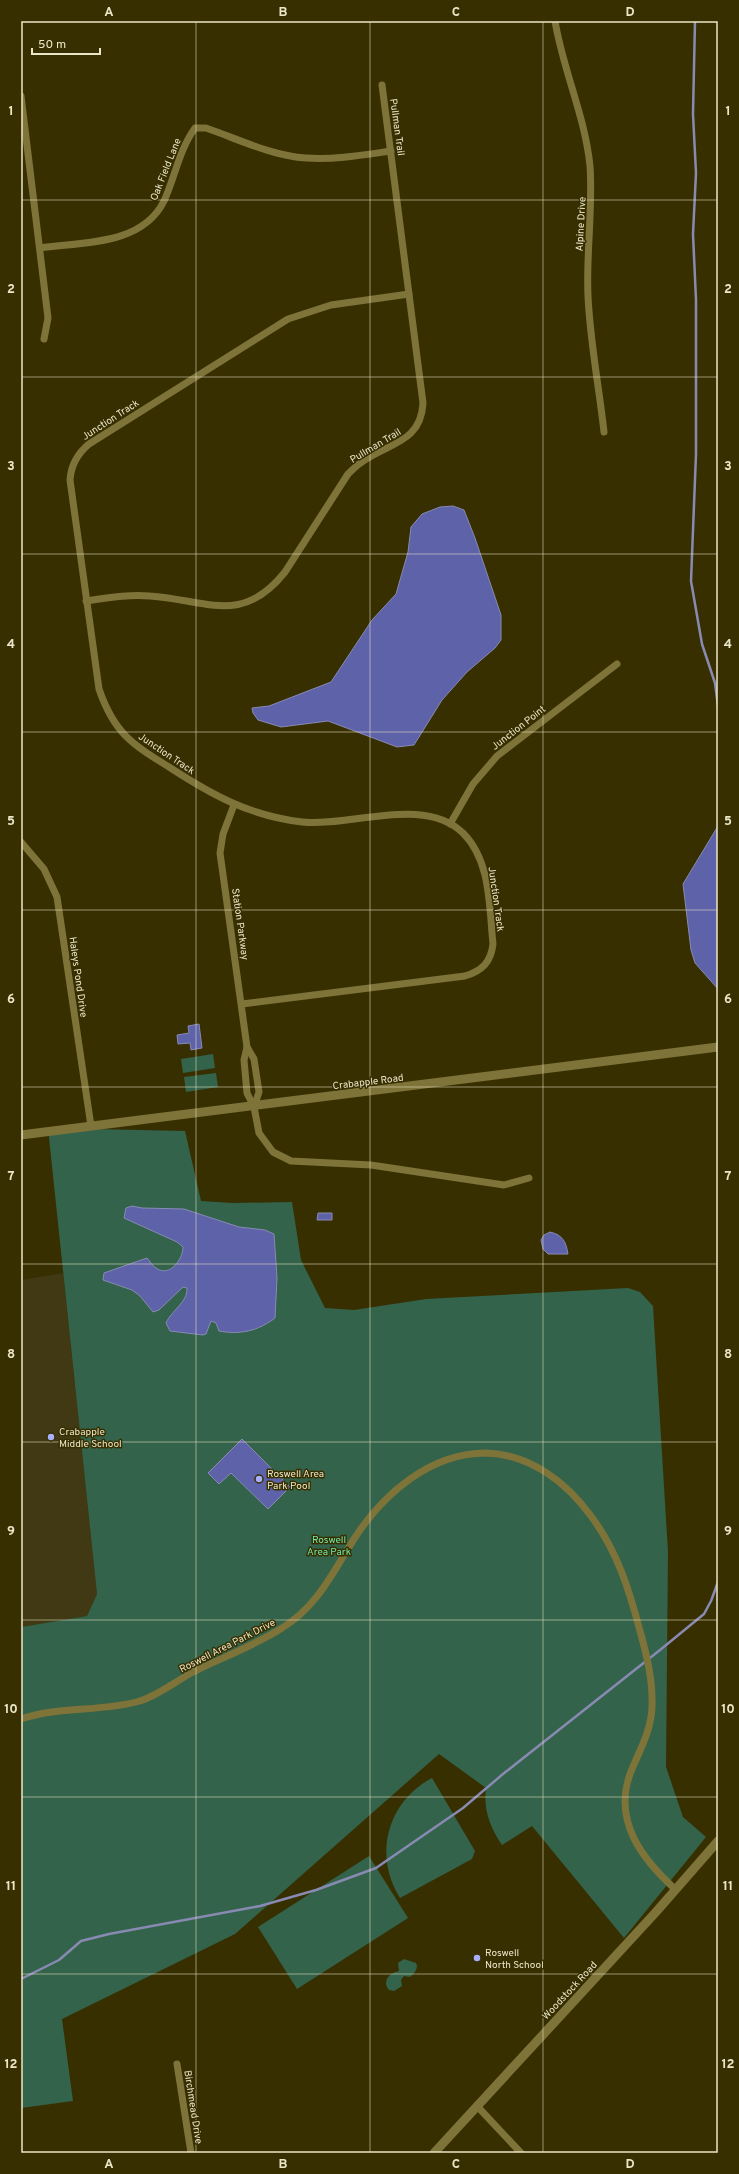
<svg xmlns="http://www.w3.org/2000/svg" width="739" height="2174" font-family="Overpass,sans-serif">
<rect width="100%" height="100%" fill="#372f00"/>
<polygon fill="#403914" points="63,1273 97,1594 87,1616 21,1627 21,1280"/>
<g fill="#33634a">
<polygon points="213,1054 215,1068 183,1073 181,1059"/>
<polygon points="216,1073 218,1087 186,1092 184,1077"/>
<path d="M48,1128l137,3 16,70 32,2 59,-1 9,58 24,48 29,2 72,-11 202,-11 12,4 13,14 15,246 -2,215 17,50 23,20 -82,101 -92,-112 -30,19c-12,-18 -19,-36 -16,-57l-47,-34 -204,180 -173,85 11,82 -52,7v-481l66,-11 10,-22z"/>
<path d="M432,1778l43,73 -3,8 -72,39c-27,-43 -13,-96 32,-120z"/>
<polygon points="369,1856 408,1918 297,1989 258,1927"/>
<path d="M404,1959l12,4c3,5 -2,11 -6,14l-6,-1 -3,4 1,6 -8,5 -5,-1c-7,-9 0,-17 10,-19l-1,-8z"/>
</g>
<g fill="#5d62a9" stroke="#888ab2">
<polygon points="453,506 464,510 475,538 501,615 501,640 495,648 467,672 442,700 414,745 397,747 328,721 281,727 258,720 253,713 252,708 269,706 331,682 372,620 396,594 408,552 411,527 422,514 440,507"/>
<polygon points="718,826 718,989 695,963 691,950 683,884"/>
<polygon points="199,1024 202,1048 191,1050 190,1043 178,1044 177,1035 189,1033 188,1026"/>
<path d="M132,1206l10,2 42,1 55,18 26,3 9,4 3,44 -2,40c-17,13 -35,17 -56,13l-3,-8 -5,-2 -5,13 -3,1 -33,-4 -4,-8c5,-12 22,-21 21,-35l-4,-1 -24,23 -6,2 -13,-16 -8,-6 -29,-10 1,-7 43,-15c3,3 5,8 9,10 14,10 27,-9 27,-21l-6,-5 -53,-24 2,-10z"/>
<polygon points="318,1213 332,1213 332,1220 317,1220"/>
<path d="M550,1232c13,3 16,10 18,22h-20l-5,-5 -2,-9 3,-5z"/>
<polygon points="242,1439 290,1487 268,1509 231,1473 219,1484 208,1473"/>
</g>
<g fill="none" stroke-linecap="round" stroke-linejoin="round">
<g stroke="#888ab2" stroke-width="2.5">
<polyline points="695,21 693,114 696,173 693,234 696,300 696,454 691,581 702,644 715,683 718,706"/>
<polyline points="21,1979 59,1960 81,1941 109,1934 260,1906 316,1890 376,1868 463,1808 503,1774 660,1650 704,1614 711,1601 718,1582"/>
</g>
<g stroke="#7e7338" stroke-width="7">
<path d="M555,21c8,49 30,95 35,145 3,43 -4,87 -2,130 2,45 11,91 16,136"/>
<polyline points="21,96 48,318 44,339"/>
<path d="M40,248c41,-6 102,-2 124,-47 11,-24 15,-51 31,-73h11c32,11 66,28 100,30 28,2 57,-3 85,-7"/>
<path d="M86,601c21,-3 43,-7 64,-5 57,4 92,30 135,-24l63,-98c4,-4 9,-9 14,-12 26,-19 59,-19 61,-59l-41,-318"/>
<polyline points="234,805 223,834 220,853 247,1047 244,1060 247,1093 254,1107 259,1133 273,1152 291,1161 371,1165 504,1185 529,1178"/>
<polyline points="450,824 473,784 497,756 617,664"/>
<polyline points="21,842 44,869 57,897 91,1126"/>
<path d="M242,1004l223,-28c17,-5 26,-14 28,-32 -4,-38 -2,-83 -30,-111 -39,-38 -112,-6 -161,-11 -52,-6 -90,-27 -133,-55 -37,-23 -55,-34 -70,-78l-29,-209c1,-15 7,-26 19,-36l199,-125 43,-14 78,-11"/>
<polyline points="247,1047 254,1059 259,1092 254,1107"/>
<path d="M21,1719c38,-13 81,-7 119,-18 19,-6 36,-20 53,-29 30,-15 61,-26 89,-44 35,-21 51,-56 72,-89 29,-45 76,-86 132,-86 44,1 80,29 105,63 26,35 38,73 49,115 7,25 13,50 12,76 -1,25 -13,44 -22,67 -17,47 12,85 45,115"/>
<polyline points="177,2064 191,2153"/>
<polyline points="477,2106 521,2153"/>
</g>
<g stroke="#7e7338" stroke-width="9">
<polyline points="21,1135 718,1047"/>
<polyline points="434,2153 656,1912 718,1841"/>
</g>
</g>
<path fill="none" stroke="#ece6c8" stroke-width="1" stroke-opacity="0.55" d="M196,21v2132M370,21v2132M543,21v2132M21,200h697M21,377h697M21,554h697M21,732h697M21,910h697M21,1087h697M21,1264h697M21,1442h697M21,1620h697M21,1797h697M21,1974h697"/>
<g fill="#a8b0fc" stroke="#372f00" stroke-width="1.5">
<circle cx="51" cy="1437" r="4"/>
<circle cx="259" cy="1479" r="4"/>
<circle cx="477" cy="1958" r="4"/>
</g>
<g text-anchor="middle" stroke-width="3" stroke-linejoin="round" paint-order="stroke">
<g font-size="10" fill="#ece6c8" stroke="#372f00">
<text transform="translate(398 127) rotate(82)" y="4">Pullman Trail</text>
<text transform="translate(165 169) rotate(-68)" y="4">Oak Field Lane</text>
<text transform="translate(580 224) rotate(-87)" y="4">Alpine Drive</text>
<text transform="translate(110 419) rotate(-33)" y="4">Junction Track</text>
<text transform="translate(375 445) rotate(-31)" y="4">Pullman Trail</text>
<text transform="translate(518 727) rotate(-38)" y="4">Junction Point</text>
<text transform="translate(167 753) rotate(34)" y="4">Junction Track</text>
<text transform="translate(497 899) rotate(82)" y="4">Junction Track</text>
<text transform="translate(241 924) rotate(82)" y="4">Station Parkway</text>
<text transform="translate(79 977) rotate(82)" y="4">Haleys Pond Drive</text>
<text transform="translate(368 1081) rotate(-7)" y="4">Crabapple Road</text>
<text transform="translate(227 1645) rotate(-27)" y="4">Roswell Area Park Drive</text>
<text transform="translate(569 1990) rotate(-47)" y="4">Woodstock Road</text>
<text transform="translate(194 2107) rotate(81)" y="4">Birchmead Drive</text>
</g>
<g font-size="10" fill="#ece6c8" stroke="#372f00" text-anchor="start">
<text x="59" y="1435">Crabapple<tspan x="59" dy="12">Middle School</tspan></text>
<text x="267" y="1477">Roswell Area<tspan x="267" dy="12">Park Pool</tspan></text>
<text x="485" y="1956">Roswell<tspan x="485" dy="12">North School</tspan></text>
</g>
<g font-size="10" fill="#72eaad" stroke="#372f00">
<text x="329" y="1543">Roswell<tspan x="329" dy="12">Area Park</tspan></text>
</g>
</g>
<rect width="739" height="2174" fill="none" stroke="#372f00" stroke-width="44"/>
<path d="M32 48v6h68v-6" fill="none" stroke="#ece6c8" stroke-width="2"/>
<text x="38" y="48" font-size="12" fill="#ece6c8" stroke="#372f00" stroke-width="3" paint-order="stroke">50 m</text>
<rect x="22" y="22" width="695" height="2130" fill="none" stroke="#ece6c8" stroke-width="1.5"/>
<g font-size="13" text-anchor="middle" font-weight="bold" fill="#ece6c8">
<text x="109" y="16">A</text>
<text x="283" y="16">B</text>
<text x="456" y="16">C</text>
<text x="630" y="16">D</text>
<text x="11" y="115">1</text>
<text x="728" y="115">1</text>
<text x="11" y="293">2</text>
<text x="728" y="293">2</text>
<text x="11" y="470">3</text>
<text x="728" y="470">3</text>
<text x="11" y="648">4</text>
<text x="728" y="648">4</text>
<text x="11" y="825">5</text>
<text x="728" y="825">5</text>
<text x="11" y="1003">6</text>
<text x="728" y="1003">6</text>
<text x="11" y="1180">7</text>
<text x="728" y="1180">7</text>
<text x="11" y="1358">8</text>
<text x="728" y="1358">8</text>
<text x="11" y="1535">9</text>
<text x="728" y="1535">9</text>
<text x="11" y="1713">10</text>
<text x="728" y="1713">10</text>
<text x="11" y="1890">11</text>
<text x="728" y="1890">11</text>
<text x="11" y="2068">12</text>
<text x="728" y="2068">12</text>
<text x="109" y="2168">A</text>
<text x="283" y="2168">B</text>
<text x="456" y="2168">C</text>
<text x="630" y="2168">D</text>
</g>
</svg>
